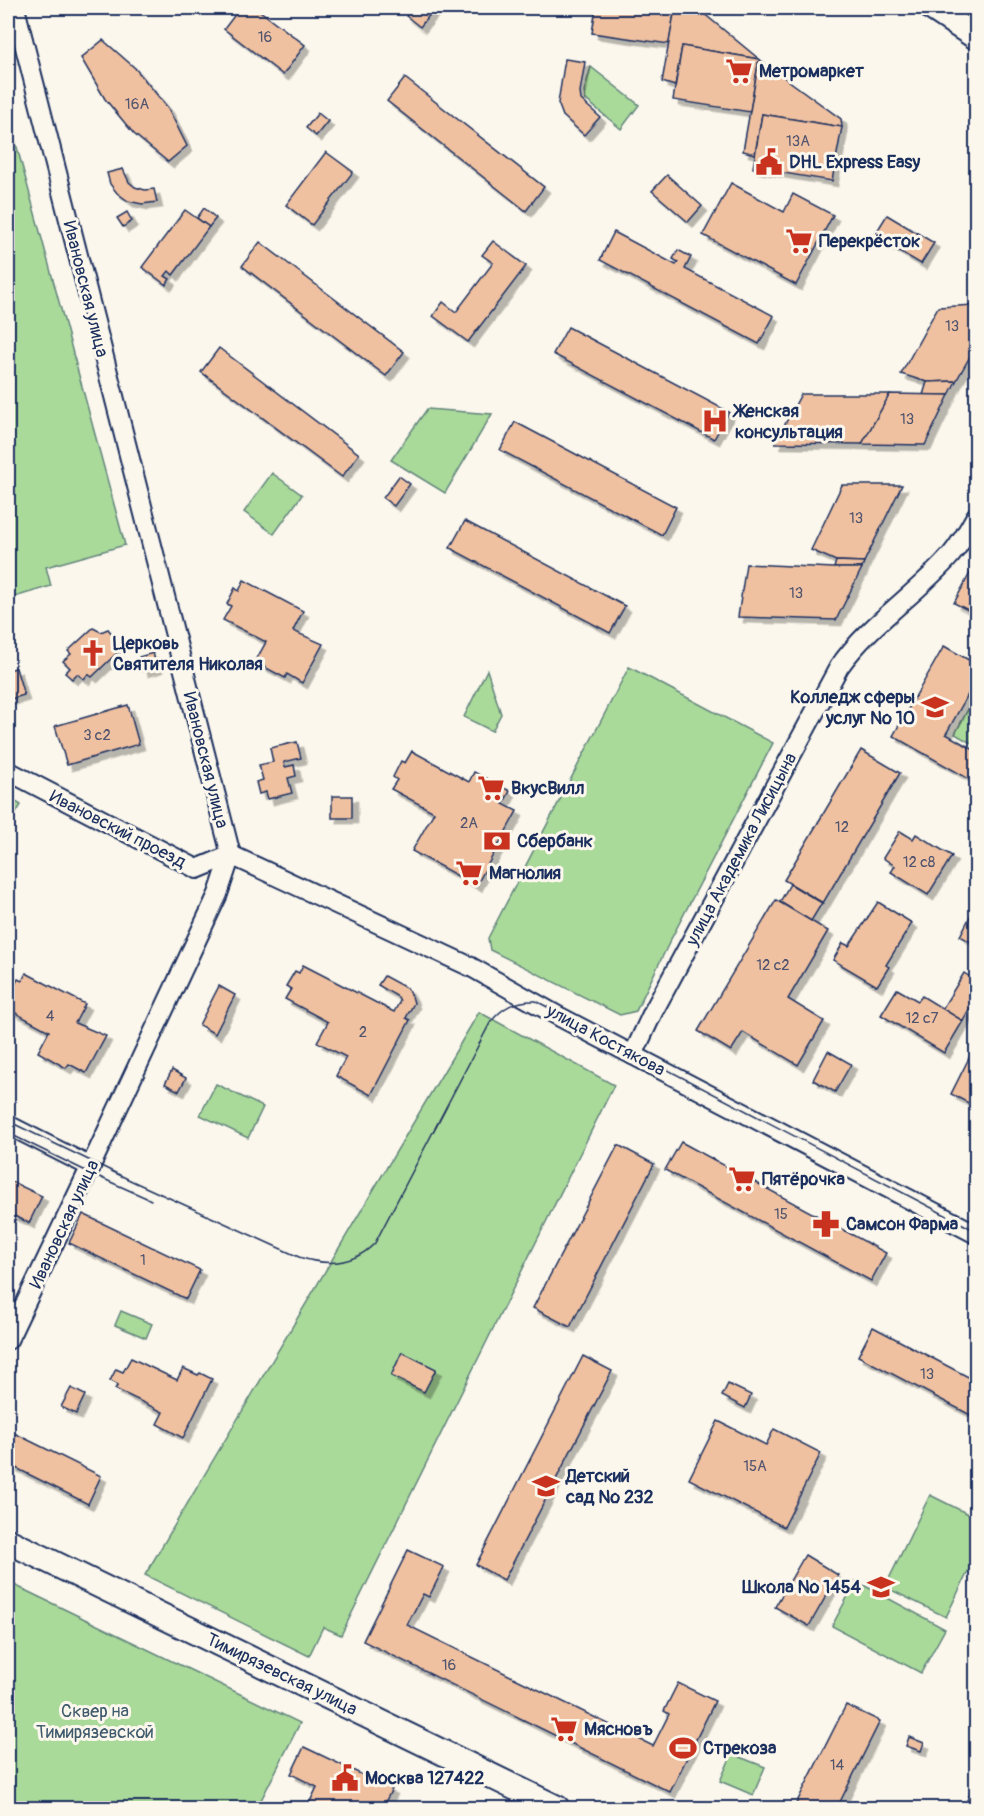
<svg xmlns="http://www.w3.org/2000/svg" width="984" height="1816" font-family="Pangolin,sans-serif">
<defs>
<filter id="shadow"><feDropShadow dx="5.5" dy="5.5" stdDeviation="0" flood-color="#0004"/></filter>
</defs>
<rect width="100%" height="100%" fill="#fbf7ec"/>
<filter id="ink" filterUnits="userSpaceOnUse"><feTurbulence type="fractalNoise" baseFrequency=".0167" numOctaves="2"/><feDisplacementMap in="SourceGraphic" scale="12" xChannelSelector="R" yChannelSelector="G"/><feConvolveMatrix kernelMatrix="1 2 1 2 8 2 1 2 1" color-interpolation-filters="sRGB"/></filter>
<g filter="url(#ink)">
<g fill="#aada9a" stroke="#62847c" stroke-width="1.5">
<polygon points="591,67 639,105 621,129 585,99 584,91"/>
<polygon points="8,114 125,545 46,567 51,586 8,599"/>
<polygon points="427,409 492,414 445,493 391,460"/>
<polygon points="272,473 302,495 274,534 244,512"/>
<polygon points="629,667 773,743 670,941 636,1011 620,1015 490,950 488,938"/>
<polygon points="487,670 501,714 492,731 464,717"/>
<polygon points="976,694 976,746 955,734"/>
<polygon points="8,797 21,805 8,826"/>
<polygon points="479,1012 614,1085 341,1635 323,1627 309,1656 145,1575"/>
<polygon points="216,1084 263,1107 248,1138 200,1115"/>
<polygon points="121,1311 152,1324 146,1338 115,1325"/>
<polygon points="930,1495 976,1518 976,1555 946,1617 885,1587"/>
<polygon points="856,1581 945,1629 921,1673 832,1626"/>
<polygon points="8,1582 300,1723 257,1808 8,1808"/>
<polygon points="732,1754 765,1767 753,1795 720,1781"/>
</g>
<g fill="#f0c1a0" stroke="#1b2f5e" stroke-width="1.5" filter="url(#shadow)">
<polygon points="240,8 256,8 305,45 283,75 224,29"/>
<polygon points="413,8 435,8 420,27 406,16"/>
<polygon points="596,8 675,8 669,44 592,33"/>
<polygon points="675,8 697,8 759,59 682,46 675,86 662,82"/>
<polygon points="103,40 135,68 168,108 187,146 168,162 134,134 105,99 81,58"/>
<polygon points="682,46 759,59 750,112 673,100"/>
<polygon points="565,59 585,62 580,92 581,100 600,117 584,135 563,116 558,103"/>
<polygon points="759,59 841,119 842,127 762,114 755,154 743,151"/>
<polygon points="405,78 544,187 526,211 387,101"/>
<polygon points="318,113 328,121 316,136 306,128"/>
<polygon points="762,114 842,127 832,181 753,168"/>
<polygon points="326,152 353,172 312,225 286,205"/>
<polygon points="123,169 129,182 135,187 145,190 154,189 157,202 142,204 128,201 117,193 110,184 107,173"/>
<polygon points="667,175 702,206 688,222 652,191"/>
<polygon points="731,183 784,212 793,194 833,215 796,285 703,235"/>
<polygon points="204,208 216,218 209,227 197,218"/>
<polygon points="185,210 209,227 173,275 169,271 165,276 170,279 166,285 142,267"/>
<polygon points="127,212 132,221 123,227 117,218"/>
<polygon points="887,215 934,243 921,264 874,236"/>
<polygon points="614,232 676,265 678,262 673,259 678,250 691,257 685,269 774,316 759,344 600,260"/>
<polygon points="493,241 526,266 468,342 433,316 443,302 456,312 493,263 482,255"/>
<polygon points="260,242 404,352 386,376 242,266"/>
<polygon points="976,305 976,346 956,381 927,382 901,374 938,307"/>
<polygon points="568,327 729,412 714,439 553,354"/>
<polygon points="219,348 359,454 342,477 201,372"/>
<polygon points="956,381 949,395 923,395 927,382"/>
<polygon points="801,394 890,394 862,444 775,443"/>
<polygon points="890,394 949,395 925,445 862,444"/>
<polygon points="515,422 676,507 662,535 500,450"/>
<polygon points="399,476 410,484 394,506 383,498"/>
<polygon points="842,485 902,485 864,562 836,561 811,550"/>
<polygon points="465,521 625,606 610,633 450,548"/>
<polygon points="836,561 864,562 862,568 834,568"/>
<polygon points="976,562 976,608 974,613 954,603"/>
<polygon points="746,564 834,568 862,568 836,620 738,617"/>
<polygon points="244,580 303,611 293,631 323,644 302,683 287,674 285,678 255,662 266,642 223,620 231,606 227,604 235,588 239,591"/>
<polygon points="93,628 101,632 108,629 114,636 118,652 92,677 88,674 84,679 77,674 72,679 65,673 70,668 63,661 71,654 68,651"/>
<polygon points="944,646 976,664 976,680 946,734 976,751 976,783 893,736"/>
<polygon points="153,653 157,667 143,671 139,657"/>
<polygon points="16,668 24,695 8,700 8,670"/>
<polygon points="128,705 139,744 67,765 55,726"/>
<polygon points="297,742 301,758 284,762 285,767 294,765 296,776 288,778 292,793 268,799 266,792 259,794 256,782 263,780 259,765 273,762 270,748"/>
<polygon points="861,750 900,773 823,903 784,880"/>
<polygon points="412,751 469,782 474,772 510,791 503,804 517,811 476,886 412,851 434,812 391,789 397,780 393,777 401,761 405,763"/>
<rect x="332" y="796" width="20" height="22"/>
<polygon points="900,831 913,839 916,834 952,856 928,895 891,872 895,866 883,858"/>
<polygon points="790,884 822,903 811,921 780,902"/>
<polygon points="776,900 828,931 788,999 824,1021 798,1065 743,1032 731,1051 698,1031"/>
<polygon points="878,902 912,923 886,965 889,967 877,986 833,960 843,943 849,946"/>
<polygon points="976,905 976,945 960,936"/>
<polygon points="303,965 394,1012 400,1001 398,997 378,985 384,976 408,989 412,996 414,1003 406,1018 410,1020 371,1095 336,1076 346,1057 317,1042 328,1022 285,999 291,989 286,986 295,971 299,973"/>
<polygon points="26,973 85,1004 75,1023 106,1036 86,1073 69,1064 66,1068 38,1052 49,1031 8,1009 13,998 9,996 18,979 22,981"/>
<polygon points="964,973 976,981 976,998 963,1021 942,1009"/>
<polygon points="219,986 235,995 215,1034 199,1025"/>
<polygon points="897,989 918,1001 922,996 963,1021 944,1053 881,1015"/>
<polygon points="976,1044 976,1107 951,1094"/>
<polygon points="828,1051 851,1064 835,1092 813,1080"/>
<polygon points="172,1070 186,1078 179,1091 165,1084"/>
<polygon points="681,1142 886,1253 871,1281 665,1170"/>
<polygon points="618,1145 654,1164 570,1327 533,1308"/>
<polygon points="8,1180 42,1196 29,1223 8,1213"/>
<polygon points="83,1214 200,1270 186,1299 69,1243"/>
<polygon points="873,1327 976,1381 976,1418 858,1356"/>
<polygon points="402,1352 436,1369 424,1392 391,1376"/>
<polygon points="583,1356 612,1371 504,1580 476,1565"/>
<polygon points="131,1358 177,1380 183,1368 198,1375 200,1373 212,1379 183,1438 157,1424 163,1412 115,1389 118,1385 110,1381 116,1369 123,1372"/>
<polygon points="728,1384 751,1395 745,1408 722,1396"/>
<polygon points="71,1388 85,1395 76,1414 61,1407"/>
<polygon points="718,1421 766,1445 774,1429 821,1453 784,1527 689,1479"/>
<polygon points="8,1430 101,1476 88,1504 8,1464"/>
<polygon points="408,1550 444,1567 429,1597 423,1594 407,1625 653,1746 669,1714 664,1711 678,1683 715,1701 670,1792 363,1641"/>
<polygon points="805,1555 838,1575 809,1626 775,1607"/>
<polygon points="846,1705 880,1721 837,1808 794,1808"/>
<polygon points="909,1737 924,1743 921,1751 906,1746"/>
<polygon points="304,1747 392,1789 382,1808 307,1808 317,1787 291,1774"/>
<polygon points="976,1782 976,1808 963,1808"/>
</g>
<g fill="none" stroke-linecap="round" stroke-linejoin="round">
<defs>
<g id="minor">
<polyline points="8,771 197,869 231,855"/>
<polyline points="231,855 471,967 560,1017 976,1234"/>
<path d="M633,1055l20,-43 186,-345c31,-44 77,-72 112,-112 10,-12 18,-26 25,-39"/>
<polyline points="8,1125 91,1167"/>
<polyline points="8,1340 88,1172 218,894 231,855 15,8"/>
</g>
<g id="major">
<polyline points="932,8 976,37"/>
<polyline points="8,1541 557,1808"/>
</g>
</defs>
<use href="#minor" stroke="#1b2f5e" stroke-width="22"/>
<use href="#major" stroke="#1b2f5e" stroke-width="28"/>
<use href="#minor" stroke="#fbf7ec" stroke-width="18"/>
<use href="#major" stroke="#fbf7ec" stroke-width="24"/>
<g stroke="#1b2f5e" stroke-width="1.5">
<path d="M8,1121l124,60 167,76c27,9 55,8 76,-14l115,-220c12,-16 26,-23 46,-22l440,230"/>
<polyline points="8,1133 88,1172 151,1200"/>
</g>
</g>
</g>
<defs>
<symbol id="supermarket-bare" viewBox="-9 -9 18 18"><path d="M-6-5.5h2.5l.6 2H6L4.5 2H-2.5L-4.4-4H-6ZM-1.5 3.2a1.3 1.3 0 1 0 .1 0ZM3 3.2a1.3 1.3 0 1 0 .1 0Z" fill="#c8321e" stroke="#fbf7ec" stroke-width="2.5" paint-order="stroke"/></symbol>
<symbol id="civic-bare" viewBox="-9 -9 18 18"><path d="M-.6-6.5H3V-4.5H.6V-3L4-1V1h2V6H-6V1h2V-1L-.6-3ZM-1.2 2.5V6h2.4V2.5Z" fill="#c8321e" stroke="#fbf7ec" stroke-width="2.5" paint-order="stroke"/></symbol>
<symbol id="hospital-bare" viewBox="-9 -9 18 18"><path d="M-5-5h3v3.5h4V-5h3V5h-3V1.5h-4V5h-3Z" fill="#c8321e" stroke="#fbf7ec" stroke-width="2.5" paint-order="stroke"/></symbol>
<symbol id="church-bare" viewBox="-9 -9 18 18"><path d="M-1.2-6h2.4v3.5h3.3v2.4h-3.3V6h-2.4V-.1h-3.3v-2.4h3.3Z" fill="#c8321e" stroke="#fbf7ec" stroke-width="2.5" paint-order="stroke"/></symbol>
<symbol id="university-bare" viewBox="-9 -9 18 18"><path d="M0-5L7-2L0 1L-7-2ZM-4 1L0 2.5L4 1V4Q0 6-4 4Z" fill="#c8321e" stroke="#fbf7ec" stroke-width="2.5" paint-order="stroke"/></symbol>
<symbol id="bank-bare" viewBox="-9 -9 18 18"><path d="M-6-4H6V4H-6ZM0-2.3a2.3 2.3 0 1 0 0 4.6a2.3 2.3 0 1 0 0-4.6Z" fill="#c8321e" stroke="#fbf7ec" stroke-width="2.5" paint-order="stroke"/></symbol>
<symbol id="pharmacy-bare" viewBox="-9 -9 18 18"><path d="M-2-6h4v4h4v4h-4v4h-4v-4h-4v-4h4Z" fill="#c8321e" stroke="#fbf7ec" stroke-width="2.5" paint-order="stroke"/></symbol>
<symbol id="school-bare" viewBox="-9 -9 18 18"><path d="M0-5L7-2L0 1L-7-2ZM-4 1L0 2.5L4 1V4Q0 6-4 4Z" fill="#c8321e" stroke="#fbf7ec" stroke-width="2.5" paint-order="stroke"/></symbol>
<symbol id="stadium-bare" viewBox="-9 -9 18 18"><path d="M0-5a6.5 5 0 1 0 0 10a6.5 5 0 1 0 0-10ZM-3.5-1.8h7v3.6h-7Z" fill="#c8321e" stroke="#fbf7ec" stroke-width="2.5" paint-order="stroke"/></symbol>
</defs>
<g fill-rule="evenodd">
<use href="#supermarket-bare" x="720" y="52" width="38" height="38"/>
<use href="#civic-bare" x="750" y="143" width="38" height="38"/>
<use href="#supermarket-bare" x="780" y="222" width="38" height="38"/>
<use href="#hospital-bare" x="696" y="402" width="38" height="38"/>
<use href="#church-bare" x="74" y="634" width="38" height="38"/>
<use href="#university-bare" x="916" y="688" width="38" height="38"/>
<use href="#supermarket-bare" x="472" y="769" width="38" height="38"/>
<use href="#bank-bare" x="478" y="822" width="38" height="38"/>
<use href="#supermarket-bare" x="450" y="854" width="38" height="38"/>
<use href="#supermarket-bare" x="723" y="1160" width="38" height="38"/>
<use href="#pharmacy-bare" x="807" y="1205" width="38" height="38"/>
<use href="#school-bare" x="527" y="1467" width="38" height="38"/>
<use href="#school-bare" x="862" y="1568" width="38" height="38"/>
<use href="#supermarket-bare" x="545" y="1710" width="38" height="38"/>
<use href="#stadium-bare" x="664" y="1729" width="38" height="38"/>
<use href="#civic-bare" x="326" y="1759" width="38" height="38"/>
</g>
<g text-anchor="middle" stroke-width="6" stroke-linejoin="round" paint-order="stroke">
<g font-size="15" fill="#50546e">
<text x="265" y="42">16</text>
<text x="137" y="109">16А</text>
<text x="798" y="146">13А</text>
<text x="952" y="331">13</text>
<text x="907" y="424">13</text>
<text x="856" y="523">13</text>
<text x="796" y="598">13</text>
<text x="97" y="740">3 с2</text>
<text x="469" y="828">2А</text>
<text x="842" y="832">12</text>
<text x="919" y="867">12 с8</text>
<text x="773" y="970">12 с2</text>
<text x="50" y="1021">4</text>
<text x="922" y="1023">12 с7</text>
<text x="363" y="1037">2</text>
<text x="781" y="1219">15</text>
<text x="143" y="1265">1</text>
<text x="927" y="1379">13</text>
<text x="755" y="1471">15А</text>
<text x="449" y="1670">16</text>
<text x="837" y="1770">14</text>
</g>
<g font-size="18" font-weight="bold" fill="#1b2f5e" stroke="#fbf7ec" text-anchor="start">
<text x="759" y="77">Метромаркет</text>
<text x="789" y="168">DHL Express Easy</text>
<text x="819" y="247">Перекрёсток</text>
<text x="735" y="417">Женская<tspan x="735" dy="21">консультация</tspan></text>
<text x="113" y="649">Церковь<tspan x="113" dy="21">Святителя Николая</tspan></text>
<text x="915" y="703" text-anchor="end">Колледж сферы<tspan x="915" dy="21">услуг № 10</tspan></text>
<text x="511" y="794">ВкусВилл</text>
<text x="517" y="847">Сбербанк</text>
<text x="489" y="879">Магнолия</text>
<text x="762" y="1185">Пятёрочка</text>
<text x="846" y="1230">Самсон Фарма</text>
<text x="566" y="1482">Детский<tspan x="566" dy="21">сад № 232</tspan></text>
<text x="861" y="1593" text-anchor="end">Школа № 1454</text>
<text x="584" y="1735">Мясновъ</text>
<text x="703" y="1754">Стрекоза</text>
<text x="365" y="1784">Москва 127422</text>
</g>
<g font-size="18" fill="#1b2f5e" stroke="#fbf7ec">
<text transform="translate(86 289) rotate(76)" y="6">Ивановская улица</text>
<text transform="translate(206 760) rotate(76)" y="6">Ивановская улица</text>
<text transform="translate(118 829) rotate(27)" y="6">Ивановский проезд</text>
<text transform="translate(741 849) rotate(-62)" y="6">улица Академика Лисицына</text>
<text transform="translate(606 1040) rotate(28)" y="6">улица Костякова</text>
<text transform="translate(64 1224) rotate(-65)" y="6">Ивановская улица</text>
<text transform="translate(282 1674) rotate(26)" y="6">Тимирязевская улица</text>
</g>
<g font-size="18" fill="#3f5a6d" stroke="#fbf7ec">
<text x="95" y="1717">Сквер на<tspan x="95" dy="21">Тимирязевской</tspan></text>
</g>
</g>
<rect width="984" height="1816" fill="none" stroke="#fbf7ec" stroke-width="30"/>
<rect x="15" y="15" width="954" height="1786" fill="none" stroke="#1b2f5e" stroke-width="2" filter="url(#ink)"/>
</svg>
